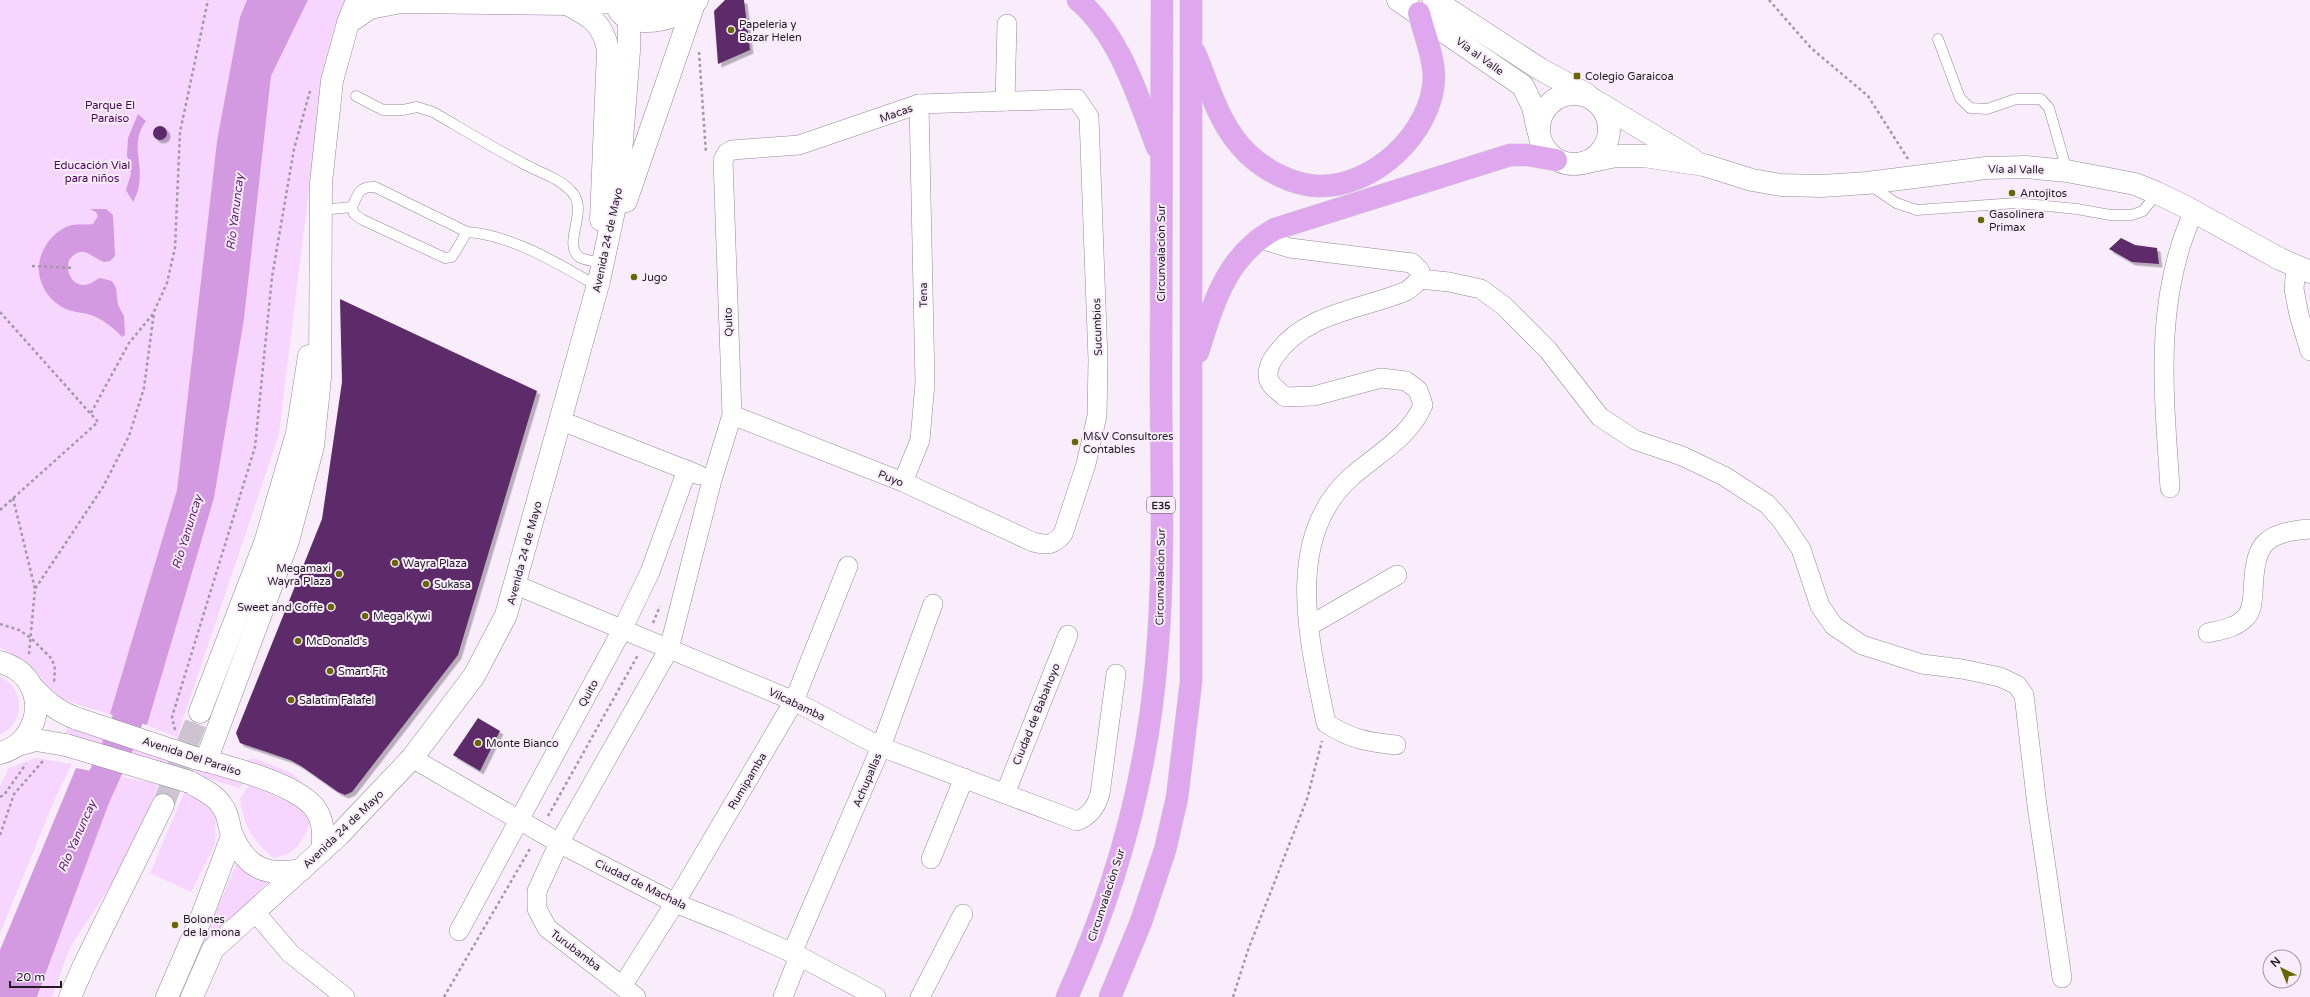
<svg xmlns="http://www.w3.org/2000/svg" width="2310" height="997" font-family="'Varela Round',sans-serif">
<defs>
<filter id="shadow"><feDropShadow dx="3.5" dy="3.5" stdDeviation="0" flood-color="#0004"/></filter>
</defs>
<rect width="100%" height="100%" fill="#f9edfc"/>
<g fill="#f6d5ff">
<path d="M0,0h247l-7,17 -23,124 -40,349 -67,224c-20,-6 -44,-11 -61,-23 -18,-14 -27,-34 -49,-43z"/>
<polygon points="308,0 350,0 332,36 322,82 279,434 177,737 147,725 214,498 244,319 271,76"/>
<path d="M0,677c25,10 26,47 0,57z"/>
<polygon points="68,724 246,781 239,788 65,735"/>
<polygon points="36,758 72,764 57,794 0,933 0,786 9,768"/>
<polygon points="253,758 292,773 327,807 243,762"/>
<polygon points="117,776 158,784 134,851 70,947 52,997 38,997"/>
<path d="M249,785l54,23 8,14c-11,22 -12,30 -37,36 -22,-18 -30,-31 -34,-59z"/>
<polygon points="185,791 203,799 216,816 215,844 191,892 150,873"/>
<polygon points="239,857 272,879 202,946"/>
</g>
<g fill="#d39ae2">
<polygon points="247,0 308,0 271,76 244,319 214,498 147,725 110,714 177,490 217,141 240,17"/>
<path d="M138,114l8,7c-20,26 5,50 -13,81l-7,-12 5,-16 -4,-19 1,-17z"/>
<path d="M90,209h16l7,6 2,41 -5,5 -6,1c-14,-5 -21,-19 -35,-2 -4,13 4,29 20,24 4,-1 7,-5 11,-6l12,3 4,7 2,17 6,11 1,19 -3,2c-7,-8 -16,-15 -26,-20 -10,-5 -21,-4 -30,-8 -19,-8 -31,-30 -26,-50 4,-15 16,-30 32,-34 7,-1 14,0 21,-1l5,-8 -2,-4z"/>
<polygon points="76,768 117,776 107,808 37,997 0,997 0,950"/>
</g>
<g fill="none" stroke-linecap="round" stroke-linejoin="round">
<polyline stroke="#d39ae2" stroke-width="31" points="88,812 123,734 140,679"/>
</g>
<g fill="#5d2a6a" filter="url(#shadow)">
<polygon points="725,0 744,0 750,50 718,64 714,11"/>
<circle cx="160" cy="133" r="7"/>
<polygon points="2121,238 2135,245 2157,248 2159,264 2132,262 2109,249"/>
<polygon points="340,299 537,391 458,655 352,792 345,795 338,792 301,766 290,760 240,743 236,733 322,519 342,382"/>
<polygon points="478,718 500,731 480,771 453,755"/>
</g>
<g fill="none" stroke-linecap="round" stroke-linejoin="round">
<polyline stroke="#cec3d0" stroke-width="22" stroke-dasharray="22 11" stroke-linecap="butt" points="163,805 200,712"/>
<defs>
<g id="service">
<polyline points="1938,39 1960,98 1970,108 1987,109 2016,99 2041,99 2049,108 2067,171"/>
<path d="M356,96l27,14h20l14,-3 16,5c31,18 62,37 93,53 15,8 33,13 45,26 19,19 -9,51 8,66 5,3 15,4 20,6"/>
<polyline points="1870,185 1896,203 1917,210 2016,203 2077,209 2110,215 2132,215 2143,211 2157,193"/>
<polyline points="320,210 352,207"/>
<path d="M467,232l-15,25 -7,1 -82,-38 -9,-6 -2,-7c6,-13 7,-21 23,-20l92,45c45,3 92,32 130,54"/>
</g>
<g id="minor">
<polyline points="1005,101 1007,24"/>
<path d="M1258,238l32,10 122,15 8,8v8c-4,4 -10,11 -16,13 -45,18 -99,21 -129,64 -6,8 -10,20 -4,28 4,5 10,9 14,13l29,-1 67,-18 25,3 12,9 5,15c-13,32 -47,50 -72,72 -69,62 -41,166 -25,246 24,16 41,19 70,22"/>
<polyline points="2296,266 2294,289 2299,315 2310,351"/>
<polyline points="1420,279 1449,282 1481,289 1504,306 1548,350 1600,417 1635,440 1682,456 1724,476 1767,504 1782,521 1801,549 1820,606 1834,626 1862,645 1922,664 1962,669 2000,677 2017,685 2024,695 2037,805 2062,978"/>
<polyline points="559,420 699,475"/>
<polyline points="903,482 920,440 925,383 919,104"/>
<path d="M2170,488c-6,-94 -17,-188 24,-277"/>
<path d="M516,585l278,116 87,46 196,74c13,-5 19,-14 23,-27l16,-120"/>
<polyline points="1309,626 1397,575"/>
<path d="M2208,633c12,-3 28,-5 37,-15 7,-6 7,-16 8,-25 2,-48 8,-60 57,-64"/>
<polyline points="412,758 559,843 675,903 730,925 799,956 876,997"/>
<polyline points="1005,794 1068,635"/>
<polyline points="931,859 964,778"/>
<polyline points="254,911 290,953 345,997"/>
<polyline points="459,931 622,630 650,572 687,470"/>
<polyline points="792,953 881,747 933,604"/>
<polyline points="623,985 675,903 794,701 848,566"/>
<path d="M636,997l-89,-69 -10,-19v-18l22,-48 110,-194 43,-169 20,-65 -9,-255 4,-7 5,-3 67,-5 120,-41 158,-5 12,18 9,243 -1,56 -11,48 -23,70c-10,11 -15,12 -30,8l-130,-60 -171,-67"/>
<polyline points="783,997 799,956"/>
<polyline points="920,997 963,914"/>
</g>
<g id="secondary">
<polyline points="1398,0 1523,86 1533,107 1538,130"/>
<polyline points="1434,0 1540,69 1586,94"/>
<path d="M567,4c23,12 36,19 41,46l-7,170"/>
<path d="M619,10c8,15 38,12 52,7 9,-3 18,-12 26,-17"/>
<polyline points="348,23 370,8 401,2 567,4 670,0"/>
<circle cx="1574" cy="129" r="35"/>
<polyline points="1599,103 1692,159"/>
<polyline points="1583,163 1616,156 1644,156 1704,165 1752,180 1781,185 1822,186 1867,183 1986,168 2026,167 2067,171 2135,184 2157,193 2182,205 2280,259 2310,272"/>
<polyline points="626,201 695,1"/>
<path d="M0,662c10,3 19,7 26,16 21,26 7,67 -26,75"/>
<path d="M31,686c14,15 27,26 47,33"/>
<polyline points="200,712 265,543 297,433 309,356"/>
<polyline points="18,745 36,740 66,745"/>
<path d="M195,758c31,8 99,25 119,49 10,13 10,28 8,44"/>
<polyline points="206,761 288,541 313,446 320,378 321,183 332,81 348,23 357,0"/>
<path d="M190,782c9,6 24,12 30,21 11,14 7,22 13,34 15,33 35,39 68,33"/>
<polyline points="70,997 84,965 163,805"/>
<polyline points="167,997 202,916 232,836"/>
<polyline points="192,997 213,949 339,835 412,758 474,676 506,615 599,281 618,192 629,51 629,0"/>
</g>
<g id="trunk">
<path d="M1078,0c42,36 60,97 79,147"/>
<path d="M1195,53c15,36 24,73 53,101 18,17 45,31 70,32 55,2 114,-53 116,-108 0,-22 -10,-44 -15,-65"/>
<path d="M1198,352c16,-50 28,-96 77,-123l235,-74h18l28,5"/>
<path d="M1067,997c49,-108 81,-224 90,-342 8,-92 4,-187 4,-279 0,-125 1,-251 1,-376"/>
<polyline points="1110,997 1141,922 1165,850 1177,798 1191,682 1191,0"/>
</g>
</defs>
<use href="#service" stroke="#938895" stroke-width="11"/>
<use href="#minor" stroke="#938895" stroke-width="20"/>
<use href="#secondary" stroke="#938895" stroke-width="23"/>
<use href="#trunk" stroke="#d7d6d7" stroke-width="23"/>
<g stroke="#a299a4" stroke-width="2.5" stroke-dasharray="3 3" stroke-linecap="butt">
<polyline points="1769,0 1811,48 1868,96 1908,159"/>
<polyline points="699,52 706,153"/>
<polyline points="32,266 74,268"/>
<polyline points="0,312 98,422 0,510"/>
<polyline points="91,413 129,343 153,314 167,283 175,248 180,132 208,0"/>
<polyline points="13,498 35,589"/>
<polyline points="653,623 660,606"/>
<polyline points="0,624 19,630 31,638 52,659 55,669 54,682"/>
<polyline points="29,654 35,589 103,487 129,436 144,388 154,312"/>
<polyline points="175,730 172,717 255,447 272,277 294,149 310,91"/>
<polyline points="0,797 4,795 26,764"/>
<polyline points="548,816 638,655"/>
<polyline points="0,835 14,794 43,761"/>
<polyline points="444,997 531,847"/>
<polyline points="1233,997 1248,950 1307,799 1322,741"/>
</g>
<use href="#service" stroke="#fff" stroke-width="10"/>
<use href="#minor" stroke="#fff" stroke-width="19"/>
<use href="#secondary" stroke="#fff" stroke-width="22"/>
<use href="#trunk" stroke="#dfa8ee" stroke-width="22"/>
<defs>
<g id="secondary-bridge">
<polyline points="78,719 195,758"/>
<polyline points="66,745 190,782"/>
</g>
</defs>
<use href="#secondary-bridge" stroke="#938895" stroke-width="23" stroke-linecap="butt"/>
<use href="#secondary-bridge" stroke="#fff" stroke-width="22"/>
</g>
<g fill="#676600" stroke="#f9edfc" stroke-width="1.5">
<circle cx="731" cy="30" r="4"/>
<rect x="1573" y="72" width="8" height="8" rx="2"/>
<circle cx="2012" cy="193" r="4"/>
<circle cx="1981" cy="220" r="4"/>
<circle cx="634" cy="277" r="4"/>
<circle cx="1075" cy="442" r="4"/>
<circle cx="395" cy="563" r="4"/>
<circle cx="339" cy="574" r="4"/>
<circle cx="426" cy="584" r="4"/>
<circle cx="331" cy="607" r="4"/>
<circle cx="365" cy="616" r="4"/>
<circle cx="298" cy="641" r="4"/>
<circle cx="330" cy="671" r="4"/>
<circle cx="291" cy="700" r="4"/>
<circle cx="478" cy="743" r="4"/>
<circle cx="175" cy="925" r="4"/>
</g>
<g text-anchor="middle" stroke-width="4" stroke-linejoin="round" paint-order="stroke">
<rect fill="#f9edfc" stroke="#615b63" stroke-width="1" x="1147" y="497" width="28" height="16" rx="3"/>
<g font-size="10" font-weight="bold" fill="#201c21">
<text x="1161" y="509">E35</text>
</g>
<g font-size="11" fill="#201c21" stroke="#f9edfc" text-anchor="start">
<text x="739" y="28">Papeleria y<tspan x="739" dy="13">Bazar Helen</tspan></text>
<text x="1585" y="80">Colegio Garaicoa</text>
<text x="2020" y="197">Antojitos</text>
<text x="1989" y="218">Gasolinera<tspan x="1989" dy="13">Primax</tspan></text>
<text x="642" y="281">Jugo</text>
<text x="1083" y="440">M&amp;V Consultores<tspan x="1083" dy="13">Contables</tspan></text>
<text x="403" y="567">Wayra Plaza</text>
<text x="331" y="572" text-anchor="end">Megamaxi<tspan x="331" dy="13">Wayra Plaza</tspan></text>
<text x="434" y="588">Sukasa</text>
<text x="323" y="611" text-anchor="end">Sweet and Coffe</text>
<text x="373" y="620">Mega Kywi</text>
<text x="306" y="645">McDonald's</text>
<text x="338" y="675">Smart Fit</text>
<text x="299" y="704">Salatim Falafel</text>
<text x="486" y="747">Monte Bianco</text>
<text x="183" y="923">Bolones<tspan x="183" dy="13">de la mona</tspan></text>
</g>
<g font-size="11" fill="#201c21" stroke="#f9edfc">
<text transform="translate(1480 56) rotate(36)" y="4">Vía al Valle</text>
<text transform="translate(896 113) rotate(-20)" y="4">Macas</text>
<text transform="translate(2016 169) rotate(1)" y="4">Vía al Valle</text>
<text transform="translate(607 240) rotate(-78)" y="4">Avenida 24 de Mayo</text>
<text transform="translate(1161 253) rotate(-90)" y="4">Circunvalación Sur</text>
<text transform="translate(923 295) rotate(-91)" y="4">Tena</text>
<text transform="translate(728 322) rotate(-92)" y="4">Quito</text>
<text transform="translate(1097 327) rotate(-92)" y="4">Sucumbios</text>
<text transform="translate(891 478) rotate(22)" y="4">Puyo</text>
<text transform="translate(524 553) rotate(-75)" y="4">Avenida 24 de Mayo</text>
<text transform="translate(1160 577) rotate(-89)" y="4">Circunvalación Sur</text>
<text transform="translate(588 693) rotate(-61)" y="4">Quito</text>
<text transform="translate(797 704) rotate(26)" y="4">Vilcabamba</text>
<text transform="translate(1036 714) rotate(-68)" y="4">Ciudad de Babahoyo</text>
<text transform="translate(192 756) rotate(18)" y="4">Avenida Del Paraíso</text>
<text transform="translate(867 780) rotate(-67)" y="4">Achupallas</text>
<text transform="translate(747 781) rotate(-59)" y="4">Rumipamba</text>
<text transform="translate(343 829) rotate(-44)" y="4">Avenida 24 de Mayo</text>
<text transform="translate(641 884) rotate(26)" y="4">Ciudad de Machala</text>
<text transform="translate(1106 895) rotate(-72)" y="4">Circunvalación Sur</text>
<text transform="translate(576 950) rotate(37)" y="4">Turubamba</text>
</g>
<g font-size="11" fill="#4a005a" stroke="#f9edfc">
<text x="110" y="109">Parque El<tspan x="110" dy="13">Paraíso</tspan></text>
<text x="92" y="169">Educación Vial<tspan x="92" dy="13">para niños</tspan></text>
</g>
<g font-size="12" font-style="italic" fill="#611d72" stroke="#f9edfc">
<text transform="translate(235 212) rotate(-83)" y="4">Río Yanuncay</text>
<text transform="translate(187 532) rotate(-73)" y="4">Río Yanuncay</text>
<text transform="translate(77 836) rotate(-66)" y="4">Río Yanuncay</text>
</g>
</g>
<g transform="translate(2282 969) rotate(317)"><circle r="19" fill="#f9edfc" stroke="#a299a4"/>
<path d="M0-3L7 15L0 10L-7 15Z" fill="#676600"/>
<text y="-6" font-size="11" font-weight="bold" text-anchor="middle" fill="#201c21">N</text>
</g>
<path d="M10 981v6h51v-6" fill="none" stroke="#201c21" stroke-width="2"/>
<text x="16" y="981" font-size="12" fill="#201c21" stroke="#f9edfc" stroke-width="3" paint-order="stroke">20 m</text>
</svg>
